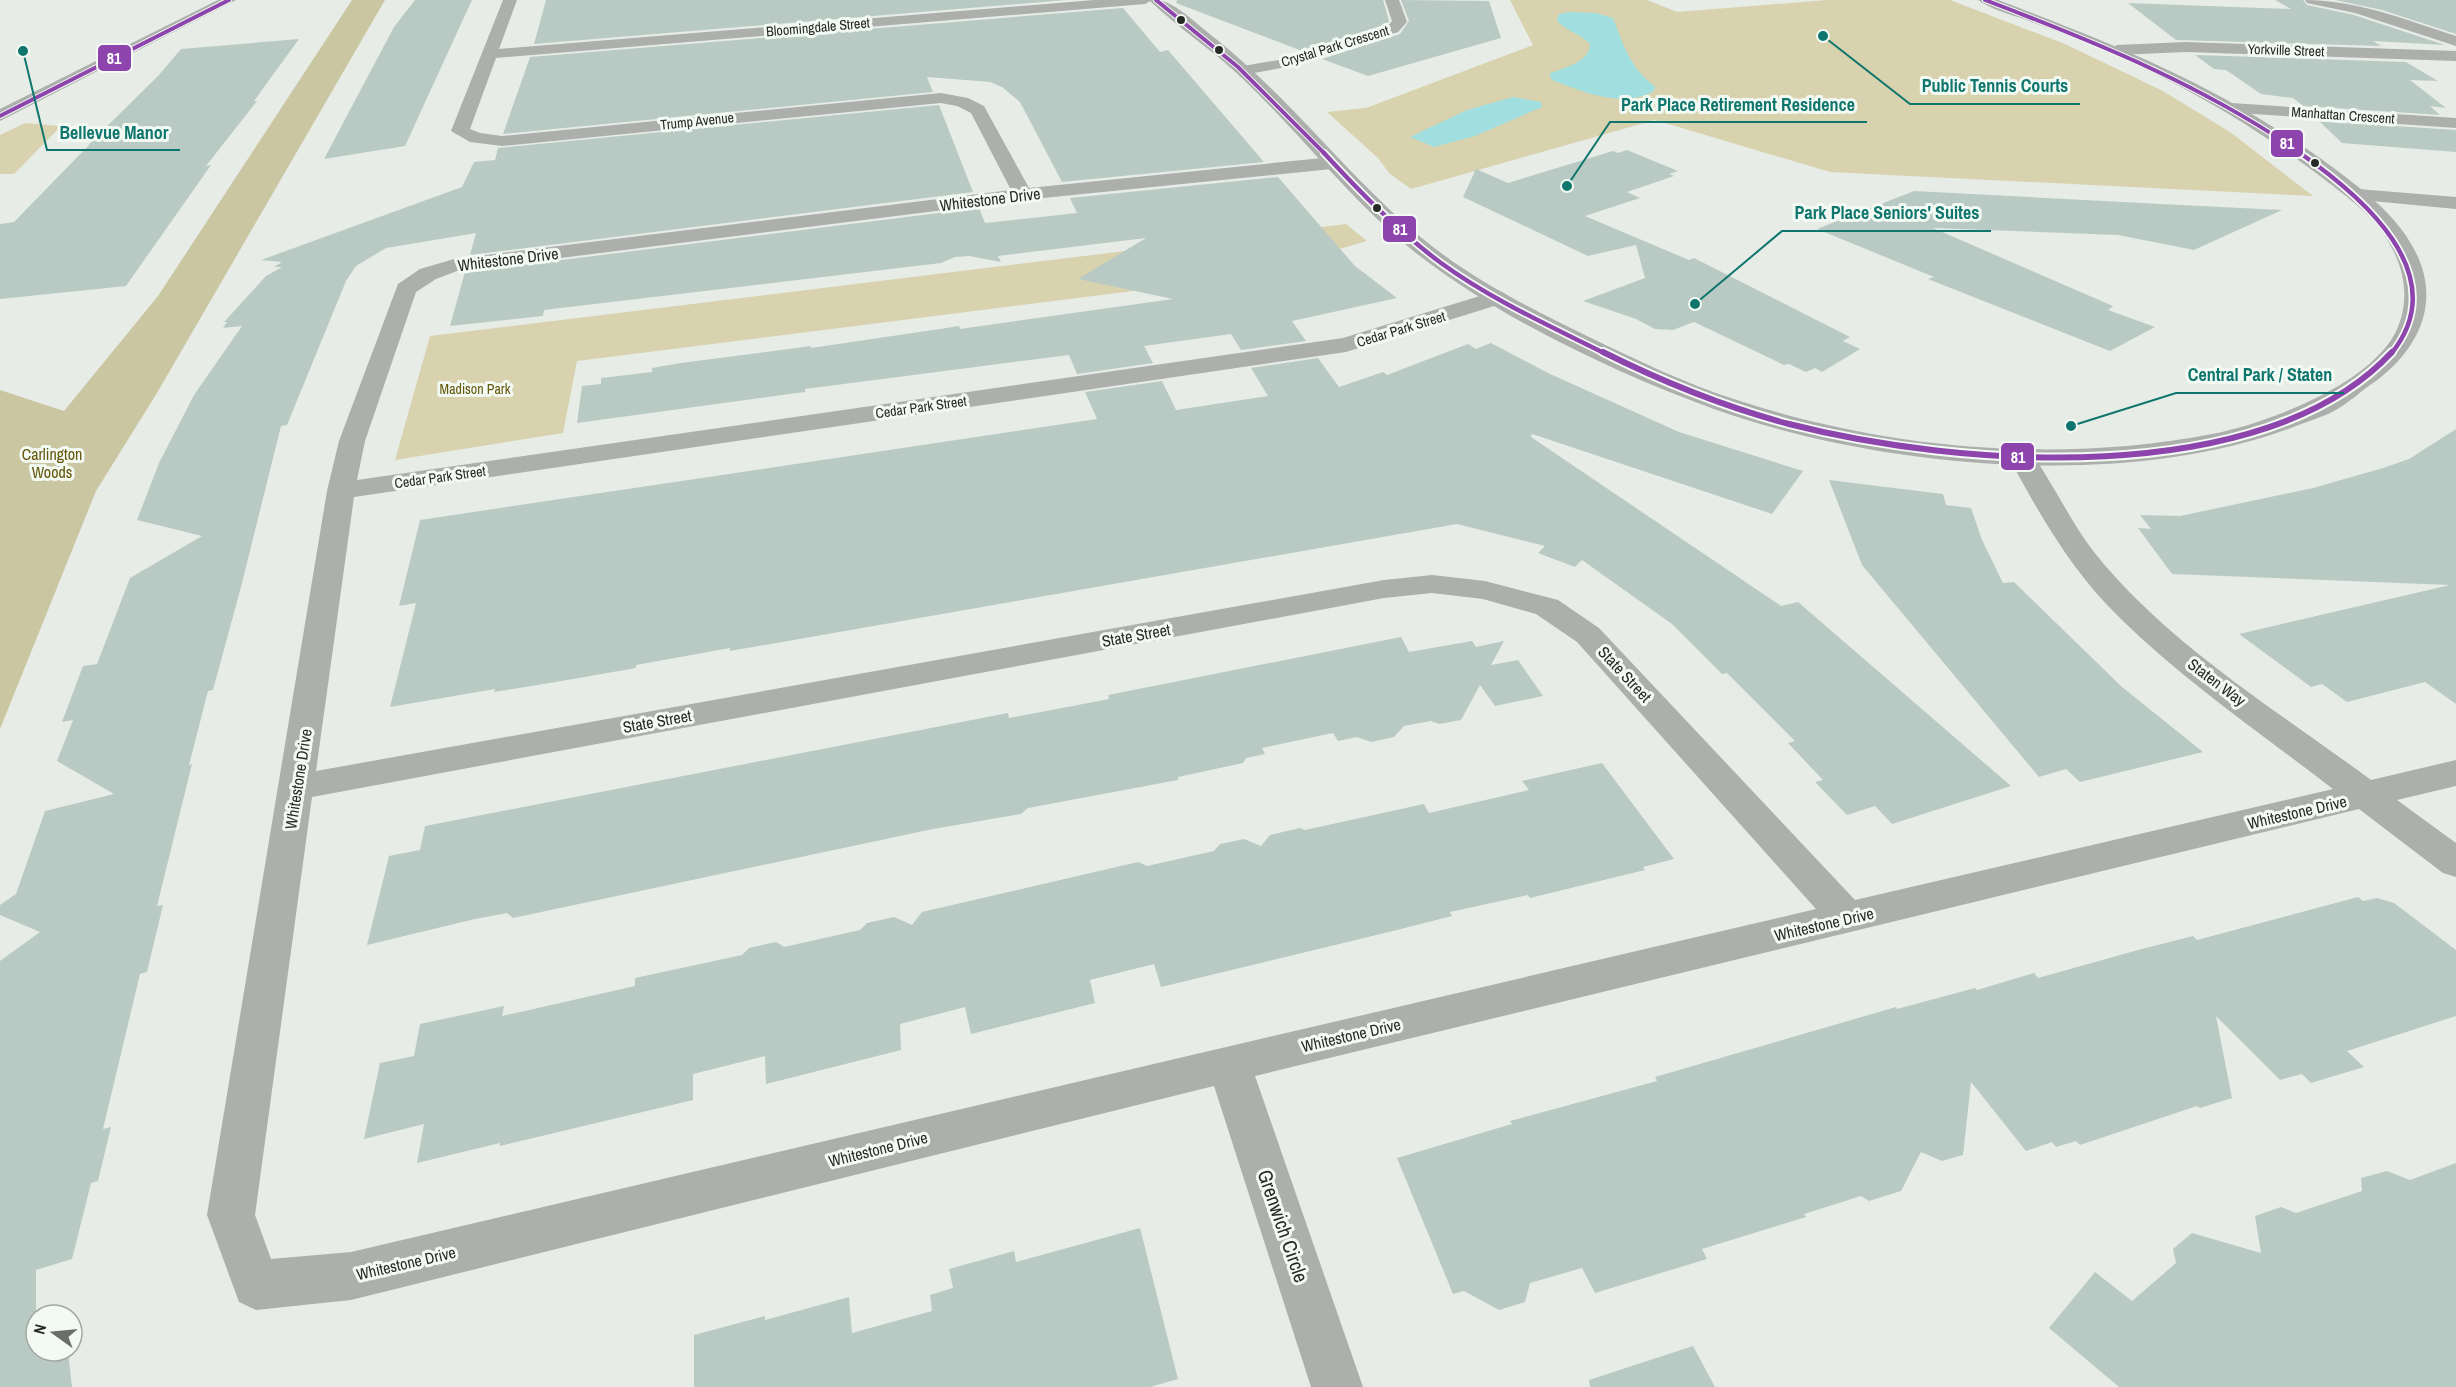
<svg xmlns="http://www.w3.org/2000/svg" width="2456" height="1387" font-family="'Archivo Narrow',sans-serif">
<rect width="100%" height="100%" fill="#e7ece7"/>
<g fill="#d8d2ae">
<polygon points="1510,0 1647,0 1677,12 1827,0 1950,0 2065,44 2163,91 2230,132 2313,196 1830,172 1655,120 1411,189 1389,173 1378,158 1327,112 1366,108 1533,45"/>
<polygon points="25,123 61,126 14,174 0,174 0,135"/>
<polygon points="1346,224 1367,241 1244,277 577,361 563,433 395,460 430,336"/>
</g>
<polygon fill="#cbc6a2" points="352,0 385,0 157,393 96,491 0,729 0,390 64,411 158,296"/>
<g fill="#a1dedf">
<path d="M1569,12l27,1 17,5c10,26 18,52 42,68l-1,5c-33,18 -70,1 -102,-11l-3,-6c16,-7 40,-11 41,-30 -10,-10 -23,-13 -33,-23l2,-7z"/>
<polygon points="1513,97 1541,102 1542,107 1475,136 1434,147 1410,137 1467,110"/>
</g>
<g fill="#b9cac4">
<polygon points="415,0 472,0 405,146 324,159 394,27"/>
<polygon points="546,0 1067,0 534,44"/>
<polygon points="1177,0 1383,0 1389,21 1387,24 1302,51 1176,3"/>
<polygon points="1401,0 1489,1 1501,38 1368,76 1322,59 1400,34 1409,21"/>
<polygon points="2275,0 2303,0 2307,5 2354,15 2445,45 2373,41 2381,46 2176,40 2128,3 2291,9"/>
<polygon points="2335,0 2456,0 2456,34 2382,10"/>
<polygon points="1123,8 1160,52 1168,50 1264,162 1062,182 1020,102 1002,87 990,82 927,77 933,92 503,134 530,57"/>
<polygon points="299,39 254,101 257,101 206,166 211,165 126,286 0,299 0,224 14,222 90,144 88,145 158,76 181,49"/>
<polygon points="2195,55 2406,62 2438,81 2410,80 2446,108 2430,106 2440,115 2303,106 2293,98 2261,94 2226,70 2214,69"/>
<polygon points="939,105 973,192 470,255 476,233 386,248 356,266 346,281 287,425 281,426 241,587 213,690 208,691 189,765 192,764 157,906 163,905 147,972 140,974 103,1129 111,1127 98,1181 91,1183 72,1259 36,1270 36,1351 68,1351 72,1387 0,1387 0,961 40,932 0,915 0,905 16,894 45,811 114,794 57,761 73,720 62,722 83,666 97,664 130,578 202,536 137,520 159,463 194,395 242,326 223,328 227,322 224,322 266,276 282,267 274,267 282,262 261,260 462,187 474,162 495,160 498,148"/>
<polygon points="2319,121 2456,130 2456,152 2342,143"/>
<polygon points="1627,150 1678,171 1669,174 1674,176 1627,192 1640,198 1585,216 1689,260 1694,258 1850,337 1843,341 1860,349 1822,372 1815,368 1806,372 1789,364 1784,365 1694,322 1673,330 1655,329 1636,319 1583,301 1645,278 1636,245 1588,256 1463,197 1476,169 1508,183 1613,151 1618,153"/>
<polygon points="1278,177 1355,266 1397,298 1292,321 1306,341 1241,350 1231,334 1144,346 1153,363 1077,374 1069,355 805,389 805,392 577,423 582,386 601,384 601,378 652,372 652,368 681,363 811,346 811,348 940,329 959,326 960,329 1173,299 1078,279 1146,238 998,256 1001,262 969,256 955,257 941,263 544,310 543,316 450,326 465,272 979,208 985,223 1077,213 1070,198"/>
<polygon points="1914,191 2160,204 2282,210 2194,250 2118,235 1933,228 2113,306 2108,310 2155,327 2110,351 1928,279 1934,277 1817,229"/>
<polygon points="1491,343 1548,373 1679,432 1803,471 1772,514 1532,434 1531,437 1781,606 1798,602 2011,786 1892,824 1875,806 1847,815 1815,782 1823,780 1788,743 1795,741 1727,673 1722,674 1672,624 1582,560 1575,567 1538,553 1545,546 1457,524 730,651 730,648 636,665 636,668 550,683 494,692 495,689 390,707 416,603 399,606 420,520 1097,419 1085,392 1162,381 1176,410 1268,396 1251,368 1318,358 1339,387 1383,372 1387,375 1468,344 1476,349"/>
<polygon points="2456,429 2456,704 2425,682 2347,702 2322,684 2311,687 2239,634 2450,585 2172,574 2138,528 2151,529 2140,515 2180,516 2313,488 2383,468 2409,459"/>
<polygon points="1829,480 1943,494 1946,505 1971,508 1982,540 2003,583 2014,582 2122,687 2203,752 2080,782 2066,769 2039,777 1862,565"/>
<polygon points="1401,637 1409,652 1472,641 1476,647 1504,641 1491,665 1518,660 1543,696 1495,706 1480,685 1461,720 1439,724 1431,721 1404,726 1394,737 1371,742 1357,737 1338,741 1333,733 1262,748 1265,754 1246,758 1243,763 1178,777 1178,780 1028,808 1021,814 933,829 513,918 507,913 475,919 367,945 389,856 420,850 425,826 1008,713 1009,718 1109,699 1108,695"/>
<polygon points="1602,763 1674,859 1643,867 1645,870 1530,898 1528,895 1450,912 1452,916 1393,931 1161,987 1154,964 1090,980 1095,1003 971,1034 965,1007 900,1024 901,1050 766,1084 765,1056 693,1074 693,1100 500,1146 500,1143 417,1163 424,1124 364,1139 380,1063 414,1056 420,1024 504,1006 502,1016 635,986 635,978 742,955 749,948 776,942 784,947 860,930 867,923 894,917 912,925 922,912 1138,862 1147,866 1214,851 1220,844 1244,839 1261,846 1270,835 1300,828 1305,830 1424,804 1429,813 1529,790 1522,781"/>
<polygon points="2358,897 2363,901 2377,898 2394,903 2456,950 2456,1016 2347,1051 2364,1067 2311,1083 2302,1074 2280,1080 2216,1016 2232,1098 2200,1108 2197,1106 2080,1145 2076,1141 2056,1147 2052,1142 2026,1151 1971,1082 1963,1155 1942,1161 1921,1152 1901,1191 1869,1201 1861,1196 1804,1214 1806,1217 1702,1249 1707,1259 1595,1293 1582,1268 1530,1283 1525,1302 1499,1310 1464,1291 1453,1294 1397,1158 1512,1124 1510,1121 1657,1081 1655,1077 1896,1007 1897,1009 1975,988 1977,990 2034,973 2038,978 2138,950 2193,936 2197,940"/>
<polygon points="2456,1163 2456,1387 2119,1387 2049,1328 2095,1272 2132,1301 2176,1263 2173,1249 2192,1233 2261,1253 2255,1216 2281,1207 2296,1213 2362,1191 2361,1178 2387,1171 2410,1180"/>
<polygon points="1140,1228 1178,1379 1150,1387 694,1387 694,1335 765,1316 765,1320 849,1297 852,1333 932,1311 930,1295 953,1288 949,1269 1014,1251 1016,1262"/>
<polygon points="1693,1346 1715,1387 1590,1387 1589,1380"/>
</g>
<g fill="none" stroke-linecap="round" stroke-linejoin="round">
<g fill="#acafac" fill-rule="evenodd">
<polygon points="218,0 236,0 0,121 0,109"/>
<path d="M503,0h14l-18,49 595,-49h58l-7,4 -649,54 -26,71 10,4 22,3 439,-43 27,5 16,8 45,82 303,-31 9,6 -9,6 -309,31 -566,71 -21,8 -20,13 -51,149 -8,39 986,-142 153,-47 8,2 3,5 -3,5 -158,49 -992,145 -38,274 1068,-191 48,-5 53,6 73,19 41,28 256,272 478,-111c-71,-55 -148,-107 -213,-171 -48,-46 -80,-103 -111,-160l4,-6 9,-2 9,2c23,33 39,69 63,100 73,92 184,159 277,228l85,-20v26l-59,14 59,43v34l-13,-4 -84,-64 -1104,267 108,311h-52l-97,-301 -863,214 -95,10 -17,-8 -32,-87 120,-724 12,-50 59,-157 22,-15 34,-10 557,-69 -40,-77 -14,-7 -16,-3 -439,43 -32,-4 -19,-11zM1432,593l51,6 53,15 41,28 239,267 -1465,343 -80,7 -16,-44 57,-418 1072,-199z"/>
<polygon points="1385,0 1399,0 1407,22 1398,32 1292,66 1243,75 1235,70 1237,67 1284,59 1388,26 1392,21"/>
<path d="M2305,0c53,0 101,20 151,36v10l-101,-33 -48,-10z"/>
<polygon points="2186,42 2456,51 2456,61 2186,52 2117,55 2109,50 2117,45"/>
<polygon points="2231,103 2456,118 2456,128 2225,112 2223,108 2225,104"/>
<polygon points="2358,189 2456,197 2456,209 2351,199 2348,195 2351,191"/>
</g>
<path fill="#acafac" fill-rule="evenodd" d="M1149,0c8,0 12,0 19,3 17,8 33,25 48,36 79,63 138,146 217,208 48,37 103,64 156,90 48,23 97,47 148,63 150,49 320,64 475,34 56,-11 163,-51 186,-107 12,-29 6,-60 -10,-86 -15,-26 -41,-44 -64,-62 -67,-51 -139,-94 -216,-127 -28,-12 -56,-22 -84,-33 -16,-5 -33,-10 -46,-19h20c122,46 231,90 337,169 32,24 66,50 83,88 22,50 -2,94 -42,124 -14,9 -27,22 -42,30 -11,6 -26,10 -38,15 -169,65 -413,43 -582,-17 -105,-38 -239,-102 -322,-176 -53,-48 -98,-105 -149,-154 -30,-29 -65,-51 -94,-79z"/>
<defs>
<g id="bus-1-far2">
<polyline points="1156,0 1238,67 1325,154"/>
<path d="M1985,0c110,42 220,86 317,154"/>
<polyline points="0,116 229,0"/>
</g>
<g id="bus-1-far1">
<path d="M1324,153c36,39 74,78 117,110 51,37 109,63 165,91"/>
<path d="M2300,153c60,42 156,121 91,201"/>
</g>
<path id="bus-1" d="M1603,352c60,30 122,55 186,72 168,43 474,67 603,-72"/>
</defs>
<use href="#bus-1-far2" stroke="#f3faf4" stroke-width="6"/>
<use href="#bus-1-far1" stroke="#f3faf4" stroke-width="8"/>
<use href="#bus-1" stroke="#f3faf4" stroke-width="10"/>
<use href="#bus-1-far2" stroke="#8e44ad" stroke-width="4"/>
<use href="#bus-1-far1" stroke="#8e44ad" stroke-width="4.5"/>
<use href="#bus-1" stroke="#8e44ad" stroke-width="6"/>
</g>
<g fill="#282a28" stroke="#f3faf4" stroke-width="2">
<circle cx="1181" cy="20" r="5"/>
<circle cx="1219" cy="50" r="5"/>
<circle cx="2315" cy="163" r="5"/>
<circle cx="1377" cy="208" r="5"/>
</g>
<g text-anchor="middle" stroke-width="6" stroke-linejoin="round" paint-order="stroke">
<g font-size="14" fill="#282a28" stroke="#f3faf4">
<text transform="translate(818 27) rotate(-5)" y="5">Bloomingdale Street</text>
<text transform="translate(1335 46) rotate(-17)" y="5">Crystal Park Crescent</text>
<text transform="translate(2286 50) rotate(2)" y="5">Yorkville Street</text>
<text transform="translate(2343 115) rotate(4)" y="5">Manhattan Crescent</text>
<text transform="translate(697 121) rotate(-6)" y="5">Trump Avenue</text>
<text transform="translate(1401 329) rotate(-17)" y="5">Cedar Park Street</text>
<text transform="translate(921 407) rotate(-8)" y="5">Cedar Park Street</text>
<text transform="translate(440 477) rotate(-8)" y="5">Cedar Park Street</text>
</g>
<g font-size="14" fill="#65560a" stroke="#f3faf4">
<text x="475" y="394">Madison Park</text>
</g>
<g font-size="16" fill="#282a28" stroke="#f3faf4">
<text transform="translate(990 199) rotate(-7)" y="6">Whitestone Drive</text>
<text transform="translate(508 259) rotate(-7)" y="6">Whitestone Drive</text>
<text transform="translate(1136 635) rotate(-10)" y="6">State Street</text>
<text transform="translate(1625 674) rotate(47)" y="6">State Street</text>
<text transform="translate(2217 682) rotate(37)" y="6">Staten Way</text>
<text transform="translate(657 721) rotate(-10)" y="6">State Street</text>
<text transform="translate(298 779) rotate(-81)" y="6">Whitestone Drive</text>
<text transform="translate(2297 812) rotate(-13)" y="6">Whitestone Drive</text>
<text transform="translate(1824 924) rotate(-13)" y="6">Whitestone Drive</text>
<text transform="translate(1351 1035) rotate(-13)" y="6">Whitestone Drive</text>
<text transform="translate(878 1149) rotate(-14)" y="6">Whitestone Drive</text>
<text transform="translate(406 1263) rotate(-13)" y="6">Whitestone Drive</text>
</g>
<g font-size="16" fill="#65560a" stroke="#f3faf4">
<text x="52" y="460">Carlington<tspan x="52" dy="18">Woods</tspan></text>
</g>
<g font-size="20" fill="#282a28" stroke="#f3faf4">
<text transform="translate(1283 1226) rotate(71)" y="7">Grenwich Circle</text>
</g>
</g>
<path fill="none" stroke="#0f766e" stroke-width="2" d="M1823 36L1910 104H2080M1567 186L1610 122H1867M23 51L47 150H180M1695 304L1782 231H1991M2071 426L2176 393H2344"/>
<g fill="#0f766e" stroke="#f3faf4" stroke-width="2">
<circle cx="1823" cy="36" r="6"/>
<circle cx="1567" cy="186" r="6"/>
<circle cx="23" cy="51" r="6"/>
<circle cx="1695" cy="304" r="6"/>
<circle cx="2071" cy="426" r="6"/>
</g>
<g font-size="18" text-anchor="middle" font-weight="bold" fill="#0f766e" stroke="#f3faf4" stroke-width="6" stroke-linejoin="round" paint-order="stroke">
<text x="1995" y="92">Public Tennis Courts</text>
<text x="1738" y="111">Park Place Retirement Residence</text>
<text x="114" y="139">Bellevue Manor</text>
<text x="1887" y="219">Park Place Seniors' Suites</text>
<text x="2260" y="381">Central Park / Staten</text>
</g>
<g stroke="#f3faf4" stroke-width="2">
<rect x="97" y="44" width="35" height="28" rx="6" fill="#8e44ad"/>
<rect x="2270" y="129" width="34" height="29" rx="6" fill="#8e44ad"/>
<rect x="1382" y="215" width="35" height="28" rx="6" fill="#8e44ad"/>
<rect x="2000" y="442" width="35" height="29" rx="6" fill="#8e44ad"/>
</g>
<g font-size="16" text-anchor="middle" font-weight="bold" fill="#fff">
<text x="114" y="64">81</text>
<text x="2287" y="149">81</text>
<text x="1400" y="235">81</text>
<text x="2018" y="463">81</text>
</g>
<g transform="translate(54 1333) rotate(285)"><circle r="28" fill="#f3faf4" stroke="#a2a7a2" stroke-width="1.5"/>
<path d="M0-4.5L10 22L0 15L-10 22Z" fill="#6b6e6b"/>
<text y="-9" font-size="16" font-weight="bold" text-anchor="middle" fill="#282a28">N</text>
</g>
</svg>
